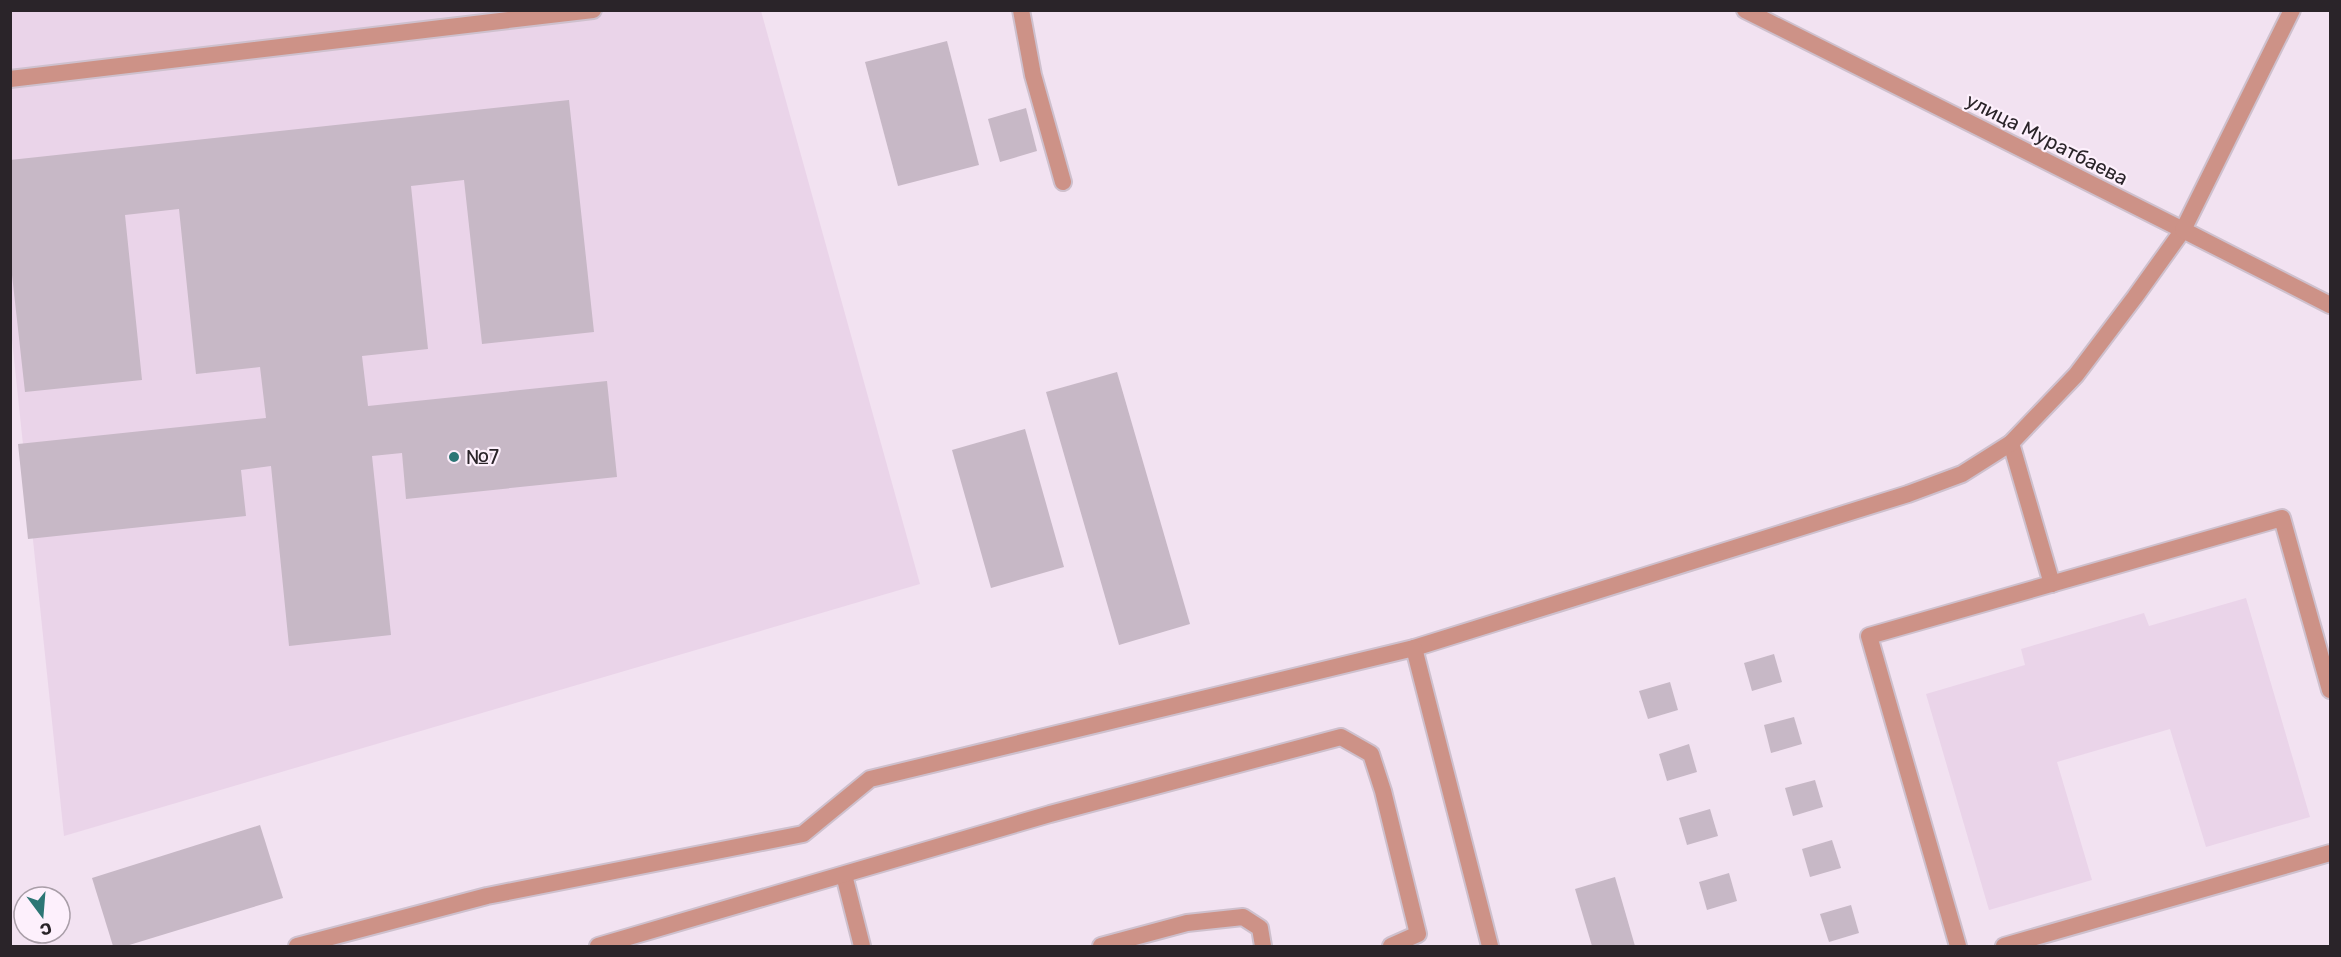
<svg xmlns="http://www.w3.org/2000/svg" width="2341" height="957" font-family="Rubik,sans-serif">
<rect width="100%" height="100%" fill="#f2e2f1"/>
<g fill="#ead4e9">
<polygon points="10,11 761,11 920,584 64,836 11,330"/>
<polygon points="2246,598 2310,817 2206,847 2170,729 2057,762 2092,880 1989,910 1926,694 2025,665 2021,649 2144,613 2149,626"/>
</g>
<g fill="#c7b8c6">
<polygon points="947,41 979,165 898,186 865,62"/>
<polygon points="569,100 594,332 482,344 464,180 411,186 428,349 362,356 368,406 607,381 617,477 406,499 402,453 372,456 391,635 289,646 271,466 241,470 246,516 28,539 18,444 266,418 260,367 196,374 179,209 125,215 142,380 25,392 10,257 10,160"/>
<polygon points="1026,108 1037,151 1000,162 988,119"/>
<polygon points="1117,372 1190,624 1119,645 1046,392"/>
<polygon points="1025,429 1064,567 991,588 952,450"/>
<polygon points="1774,654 1782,682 1752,691 1744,663"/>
<polygon points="1670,682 1678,710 1648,719 1639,691"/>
<polygon points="1794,717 1802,744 1771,753 1764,725"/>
<polygon points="1689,744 1697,772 1667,781 1659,754"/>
<polygon points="1815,780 1823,807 1793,816 1785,788"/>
<polygon points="1710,809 1718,836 1687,845 1679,818"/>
<polygon points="260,825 283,898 126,946 113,946 92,878"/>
<polygon points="1832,840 1841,868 1810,877 1802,849"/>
<polygon points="1729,873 1737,901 1707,910 1699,882"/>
<polygon points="1615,877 1635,946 1592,946 1575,889"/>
<polygon points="1851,905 1859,933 1829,942 1820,914"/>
</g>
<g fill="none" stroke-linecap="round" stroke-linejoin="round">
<defs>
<g id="service">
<polyline points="1021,10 1033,75 1063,182"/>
<polyline points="10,79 593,10"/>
<polyline points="2011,443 2052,584"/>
<polyline points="844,875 862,946"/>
<polyline points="598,946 1050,814 1341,737 1371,754 1383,791 1418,934 1391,946"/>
<polyline points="1101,946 1187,923 1243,917 1260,928 1263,946"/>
<polyline points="1958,946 1869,636 2282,518 2330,690"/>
<polyline points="2004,946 2330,853"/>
</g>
<g id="minor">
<polyline points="1414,648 1908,494 1962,474 2011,443 2076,375 2135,297 2183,230 1745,10"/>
<polyline points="297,946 487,896 803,834 870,779 1414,648 1490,946"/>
</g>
<polyline id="tertiary" points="2292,10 2183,230 2330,305"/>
</defs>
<use href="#service" stroke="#cec0cd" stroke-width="20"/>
<use href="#minor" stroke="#cec0cd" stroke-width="20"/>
<use href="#tertiary" stroke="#cec0cd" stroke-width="20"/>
<use href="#service" stroke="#cd9287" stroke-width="16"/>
<use href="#minor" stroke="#cd9287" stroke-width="16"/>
<use href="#tertiary" stroke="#cd9287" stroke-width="16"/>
</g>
<circle fill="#2c7675" stroke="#fdf0fc" stroke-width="2" cx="454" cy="457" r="6"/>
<g text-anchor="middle" stroke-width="4.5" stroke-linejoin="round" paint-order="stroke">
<g font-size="20" fill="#2a2429" stroke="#fdf0fc">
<text transform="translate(2047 139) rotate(27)" y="7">улица Муратбаева</text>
</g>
<g font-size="20" fill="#2a2429" stroke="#fdf0fc" text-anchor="start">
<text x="466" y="464">№7</text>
</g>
</g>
<rect width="2341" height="957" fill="none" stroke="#2a2429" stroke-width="24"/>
<g transform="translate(42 915) rotate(164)"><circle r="28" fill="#fdf0fc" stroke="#a99ea8" stroke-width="1.5"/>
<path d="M0-4.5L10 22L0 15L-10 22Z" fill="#2c7675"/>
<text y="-9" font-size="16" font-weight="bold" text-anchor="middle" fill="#2a2429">С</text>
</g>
</svg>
